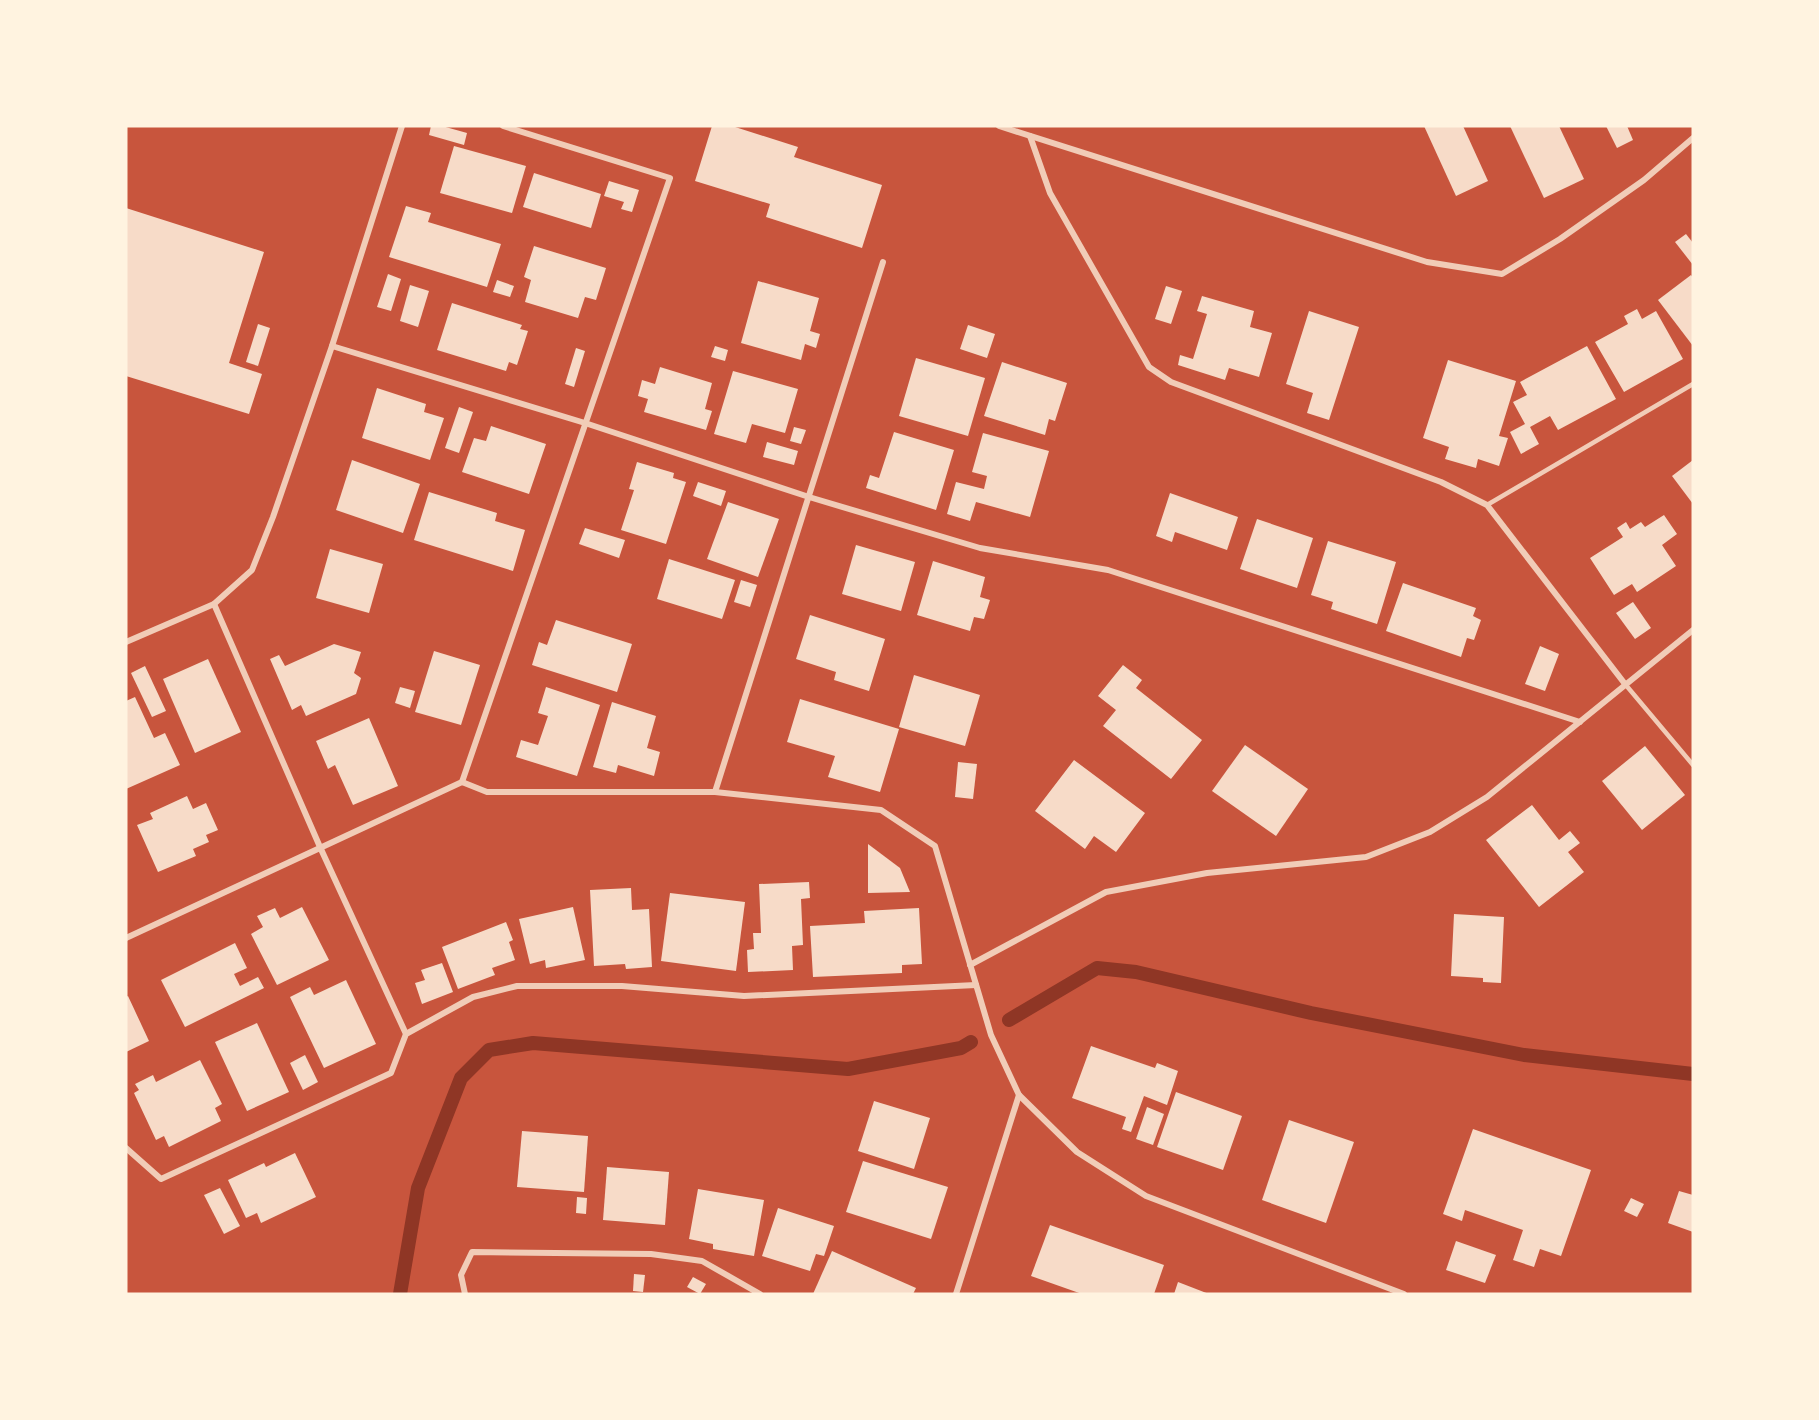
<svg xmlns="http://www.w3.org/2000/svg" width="1819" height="1420" font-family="Montserrat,sans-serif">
<rect width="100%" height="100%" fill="#c8553d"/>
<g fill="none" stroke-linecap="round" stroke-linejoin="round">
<g stroke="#8f3625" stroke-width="14">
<polyline points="1009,1020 1097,968 1136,972 1311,1013 1524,1055 1693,1074"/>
<polyline points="400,1294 418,1188 461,1078 489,1050 533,1043 848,1069 961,1048 971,1042"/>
</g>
</g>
<g fill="#f7dbc8">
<polygon points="431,126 442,126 467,133 464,145 429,135"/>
<polygon points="712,126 732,126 798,147 794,157 882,185 862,248 766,217 770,204 695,181"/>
<polygon points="1424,126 1463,126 1488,181 1456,196"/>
<polygon points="1510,126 1559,126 1584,179 1544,198"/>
<polygon points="1606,126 1627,126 1633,140 1617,148"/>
<polygon points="454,146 526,166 512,213 440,193"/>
<polygon points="534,173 601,194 591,228 523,207"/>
<polygon points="609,181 639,190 632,212 621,209 624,202 604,196"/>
<polygon points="406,206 431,213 428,222 501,244 487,287 389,257"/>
<polygon points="126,208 264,252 229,363 262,374 249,414 126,376"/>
<polygon points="1686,234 1693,243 1693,265 1675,242"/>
<polygon points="534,246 606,268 596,300 585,297 578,318 525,302 531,280 524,277"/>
<polygon points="388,274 401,279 391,311 377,307"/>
<polygon points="1691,275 1693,278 1693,346 1658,300"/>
<polygon points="497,280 514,286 510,297 493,292"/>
<polygon points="758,281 819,298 810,331 820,334 816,348 805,344 801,360 741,343"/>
<polygon points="410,285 429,291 418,327 400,321"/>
<polygon points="1166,286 1182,291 1171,324 1155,319"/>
<polygon points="1202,296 1254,311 1250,327 1272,333 1259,377 1229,368 1225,380 1178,365 1180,355 1193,359 1207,314 1197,311"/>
<polygon points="452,303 522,325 520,329 528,331 517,365 509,362 506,371 437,350"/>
<polygon points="1637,309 1642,319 1656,311 1683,359 1624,392 1595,342 1628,324 1624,316"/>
<polygon points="1309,311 1359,327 1329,420 1307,413 1313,393 1286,384"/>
<polygon points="258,324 270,328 258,366 246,362"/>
<polygon points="968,325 995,334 987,358 960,349"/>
<polygon points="715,346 728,350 725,361 711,357"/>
<polygon points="1587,346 1616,399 1558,430 1550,416 1530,427 1539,444 1521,454 1510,432 1525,424 1513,402 1527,395 1520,382"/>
<polygon points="576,348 585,351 574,387 565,384"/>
<polygon points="916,358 985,378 968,436 899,416"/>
<polygon points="1448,360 1516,381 1499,436 1508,438 1499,466 1478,459 1476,468 1445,459 1449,447 1423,438"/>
<polygon points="1002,362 1067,383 1055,421 1049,419 1045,435 984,416"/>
<polygon points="660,367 712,383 705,409 712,411 706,430 644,412 648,399 638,396 642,380 655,384"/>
<polygon points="733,371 798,389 785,433 752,424 746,443 714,434"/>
<polygon points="377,388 426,404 424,412 444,418 430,460 362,438"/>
<polygon points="459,407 473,412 459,453 445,448"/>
<polygon points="491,426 546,444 529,494 462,472 474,438 486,441"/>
<polygon points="794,427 806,430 801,444 790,441"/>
<polygon points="894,432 954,450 936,510 866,488 870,475 879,478"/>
<polygon points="983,433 1049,451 1030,517 976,502 970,521 947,514 956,482 984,489 987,476 972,472"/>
<polygon points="767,442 798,451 794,465 763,457"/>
<polygon points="352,460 420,484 403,533 336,510"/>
<polygon points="1693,460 1693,504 1672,476"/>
<polygon points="637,462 674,473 673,478 686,482 666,544 621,530 634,490 629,489"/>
<polygon points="698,482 726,491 721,506 693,496"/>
<polygon points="429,492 497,513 495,521 525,530 513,571 414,540"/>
<polygon points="1170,493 1238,517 1227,550 1175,532 1172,542 1156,536"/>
<polygon points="728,502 779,519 758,577 707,559"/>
<polygon points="1664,515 1677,534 1662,545 1676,566 1637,592 1632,584 1614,595 1590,558 1623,537 1617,528 1626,522 1630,529 1641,522 1645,527"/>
<polygon points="1257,519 1313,538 1297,588 1240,569"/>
<polygon points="585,528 625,540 619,558 579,544"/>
<polygon points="1328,541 1396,562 1377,624 1331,609 1333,602 1311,595"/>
<polygon points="856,545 915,562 901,611 842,594"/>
<polygon points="330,549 383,564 369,613 316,598"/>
<polygon points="669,559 735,580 722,619 657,599"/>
<polygon points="933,561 985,577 980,597 990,600 984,619 974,617 970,631 917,615"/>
<polygon points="741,580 757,585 750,607 734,602"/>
<polygon points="1403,583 1476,608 1473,616 1481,620 1474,640 1467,638 1461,657 1386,631"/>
<polygon points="1633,602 1651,628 1635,639 1616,613"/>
<polygon points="810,615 885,639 869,691 834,680 836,672 796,659"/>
<polygon points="556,620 632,644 617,692 532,665 539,642 547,645"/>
<polygon points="334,644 361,652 354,673 361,678 356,694 306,716 301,705 292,710 270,659 279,655 285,666"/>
<polygon points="1540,646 1559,654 1545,691 1525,684"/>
<polygon points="434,651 480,665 461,725 415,712"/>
<polygon points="208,659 241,732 195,753 163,679"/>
<polygon points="1123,665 1142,680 1136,688 1202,740 1171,779 1103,726 1116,710 1098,696"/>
<polygon points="145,666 166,711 152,717 131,673"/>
<polygon points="914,675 980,695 965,746 899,727"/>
<polygon points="400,687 415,691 410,708 395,703"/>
<polygon points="546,687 600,705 577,776 516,757 521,740 538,745 548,716 538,713"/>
<polygon points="135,697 154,738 165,733 180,765 126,789 126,701"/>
<polygon points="800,699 899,729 880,792 828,777 835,756 787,742"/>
<polygon points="612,702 656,716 647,748 660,752 654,776 618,765 616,773 593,767"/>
<polygon points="369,718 398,786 353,805 335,765 328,769 316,741"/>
<polygon points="1245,745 1308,789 1276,836 1212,791"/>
<polygon points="1645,746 1685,795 1642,830 1602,781"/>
<polygon points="1074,760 1145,813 1116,852 1094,836 1085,849 1035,811"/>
<polygon points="958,762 977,764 973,799 955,797"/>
<polygon points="187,796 193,809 206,803 218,830 206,835 209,842 193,849 196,856 158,872 137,825 153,819 150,813"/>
<polygon points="1532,805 1559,840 1570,831 1580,843 1568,852 1584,872 1539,907 1486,840"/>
<polygon points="868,844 900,868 910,892 868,893"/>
<polygon points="809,882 810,898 801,899 803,945 792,946 793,970 748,972 747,950 754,949 753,933 761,933 759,884"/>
<polygon points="631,888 632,910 649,909 652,967 626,969 625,964 594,966 590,890"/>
<polygon points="670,893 745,902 736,971 661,961"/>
<polygon points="302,907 329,960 277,985 251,934 263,927 257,916 275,908 280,918"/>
<polygon points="573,907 585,960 546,968 545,960 530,964 519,919"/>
<polygon points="919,908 922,964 902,965 902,973 813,977 810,926 865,923 864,911"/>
<polygon points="1454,914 1504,917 1501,983 1483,982 1483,978 1451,976"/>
<polygon points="506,922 513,940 509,942 515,960 492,968 495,975 458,989 442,947"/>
<polygon points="235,943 247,968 234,974 240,986 258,977 264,988 185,1027 161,980"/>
<polygon points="442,963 453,992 422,1004 415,983 425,980 421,970"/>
<polygon points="346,980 376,1044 324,1068 290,997 310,987 314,995"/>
<polygon points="128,996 149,1041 126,1052 126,997"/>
<polygon points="257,1023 289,1092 247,1111 215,1042"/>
<polygon points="1091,1046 1155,1068 1157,1063 1178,1071 1167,1105 1144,1096 1131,1132 1122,1129 1126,1117 1072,1098"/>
<polygon points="305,1055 318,1082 303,1090 290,1063"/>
<polygon points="200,1060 222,1104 215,1108 221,1121 169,1147 164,1136 156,1140 134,1093 139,1090 135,1084 153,1075 156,1082"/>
<polygon points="1176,1092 1242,1116 1223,1170 1157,1147"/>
<polygon points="874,1101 930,1118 914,1169 858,1151"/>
<polygon points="1147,1107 1164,1114 1153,1145 1136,1139"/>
<polygon points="1289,1120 1354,1142 1326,1223 1262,1200"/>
<polygon points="1473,1129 1591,1170 1561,1256 1540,1249 1534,1267 1513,1260 1523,1230 1465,1210 1462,1221 1443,1214"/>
<polygon points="522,1131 588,1136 584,1192 517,1187"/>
<polygon points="295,1153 316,1197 261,1223 257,1213 246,1218 228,1180 264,1163 266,1167"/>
<polygon points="863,1161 948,1187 931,1239 846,1212"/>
<polygon points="607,1167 669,1172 665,1225 603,1220"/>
<polygon points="220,1188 240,1226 224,1234 204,1195"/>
<polygon points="698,1189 764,1200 754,1256 713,1249 713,1244 689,1239"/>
<polygon points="1679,1191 1693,1195 1693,1232 1668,1223"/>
<polygon points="577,1197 587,1198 586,1214 576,1213"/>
<polygon points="1631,1198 1644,1204 1637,1217 1624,1211"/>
<polygon points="778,1208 834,1226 824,1256 816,1254 810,1271 762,1256"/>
<polygon points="1050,1225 1164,1265 1154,1294 1082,1294 1031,1276"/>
<polygon points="1456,1241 1496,1255 1485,1283 1446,1270"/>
<polygon points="832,1251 916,1288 913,1294 813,1294"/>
<polygon points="634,1274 645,1275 643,1292 633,1291"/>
<polygon points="693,1277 706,1284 700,1294 687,1287"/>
<polygon points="1178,1282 1209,1294 1174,1294"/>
</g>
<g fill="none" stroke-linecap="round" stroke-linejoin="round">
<g stroke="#f1ccb7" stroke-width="4.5">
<polyline points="1487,505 1693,384"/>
<polyline points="1625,684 1693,765"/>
</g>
<g stroke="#f1ccb7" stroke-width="6">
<polyline points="999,126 1427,262 1502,274 1560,239 1644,180 1693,138"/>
<polyline points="1030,136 1050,193 1149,367 1171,382 1441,482 1487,505 1625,684"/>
<polyline points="332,346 585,423 809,497 980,548 1108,570 1580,722"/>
<polyline points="214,604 320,847 406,1034"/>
<polyline points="126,642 214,604 252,570 273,517 332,346 402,126"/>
<polyline points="462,782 670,178 503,126"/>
<polyline points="715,792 883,262"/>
<polyline points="126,938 462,782 487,792 715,792 881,810 935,846 991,1035 1019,1095 1077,1152 1146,1196 1404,1294"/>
<polyline points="970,965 1106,892 1207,873 1366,857 1430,832 1487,797 1693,630"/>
<polyline points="126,1148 161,1179 391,1073 406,1034 473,997 517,986 622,986 744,996 976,985"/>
<polyline points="465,1294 461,1275 472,1252 651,1254 702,1261 760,1294"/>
<polyline points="956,1294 1019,1095"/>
</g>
</g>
<rect width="1819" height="1420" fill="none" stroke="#fff3e0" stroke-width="255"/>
</svg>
